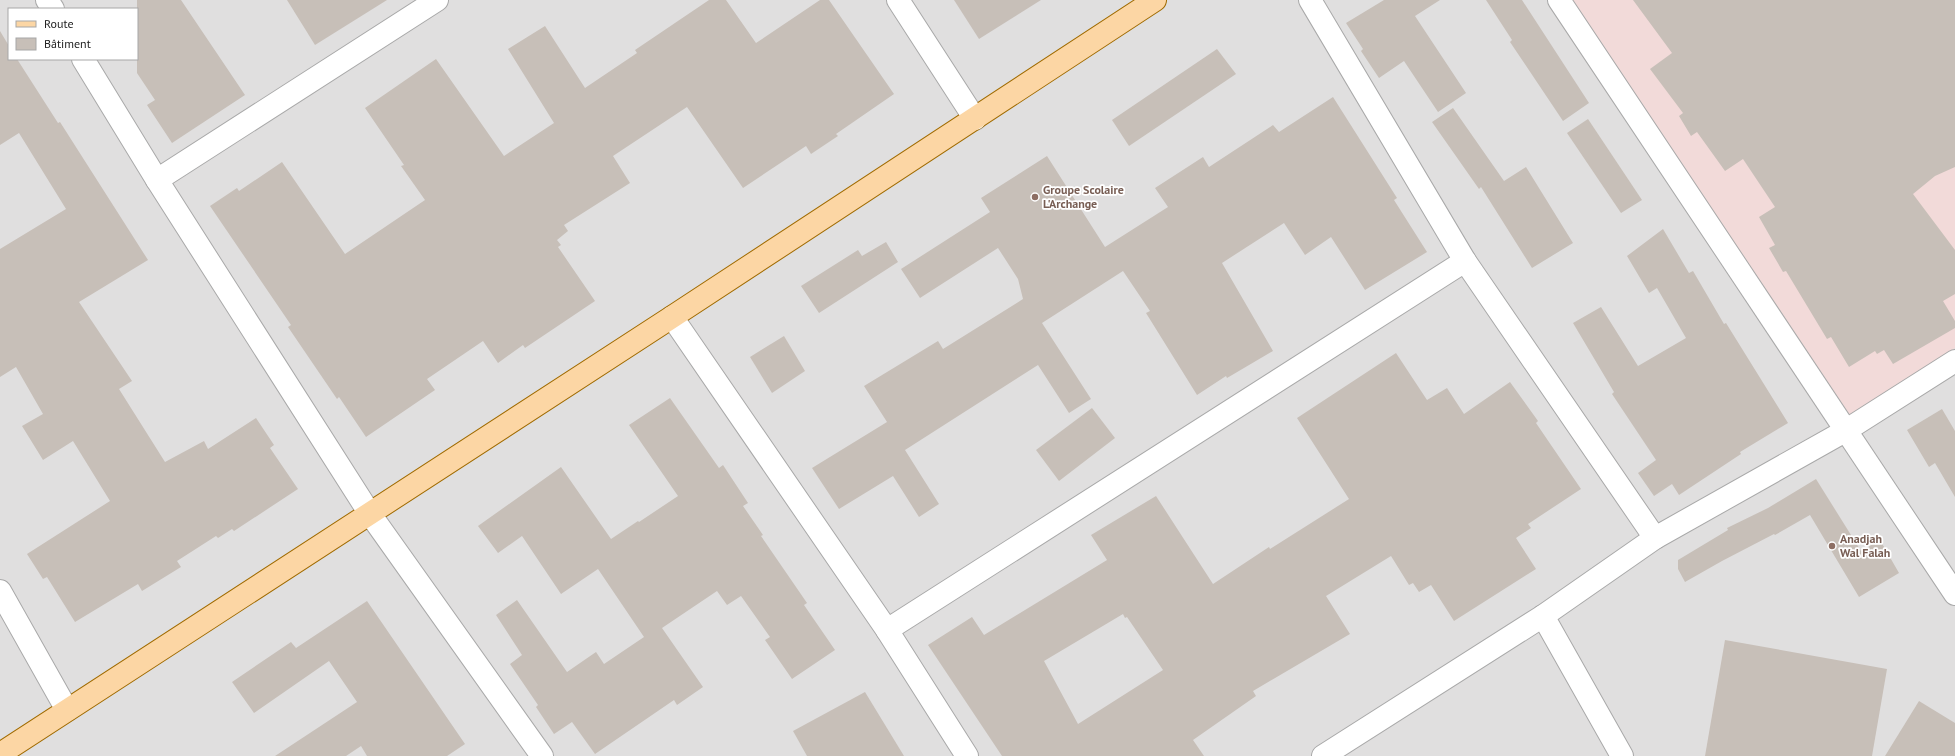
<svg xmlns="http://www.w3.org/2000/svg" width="1955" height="756" font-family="'PT Sans',sans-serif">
<rect width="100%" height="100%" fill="#f2efe9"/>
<path fill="#e0dfdf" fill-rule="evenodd" d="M0,0h1955v756h-1955zM9,9h128v50h-128z"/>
<polygon fill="#f2dad9" points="1569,0 1955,0 1955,348 1846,419"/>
<g fill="#c7bfb8" fill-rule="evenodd">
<polygon points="137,0 181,0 245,95 172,143 147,105 155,100 137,73"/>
<polygon points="287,0 387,0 315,45"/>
<polygon points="709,0 726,0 756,43 820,0 829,0 894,94 836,134 838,136 811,154 806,146 743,188 687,107 613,156 630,183 564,225 568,231 557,240 561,245 558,247 595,301 525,348 523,345 498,363 483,341 427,379 435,390 366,437 339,397 337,399 288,327 291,325 210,206 237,188 239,191 282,162 345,254 425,200 401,166 404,165 365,108 436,59 504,156 554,123 508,49 545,26 585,88 637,53 635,50"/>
<polygon points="954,0 1041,0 979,39"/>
<polygon points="1384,0 1440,0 1415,16 1466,93 1438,112 1404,61 1379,78 1361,51 1363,49 1346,23"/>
<polygon points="1486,0 1522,0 1589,103 1563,121 1510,42 1512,40"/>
<polygon points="1633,0 1955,0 1955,167 1935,176 1913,194 1955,250 1955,294 1943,301 1955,321 1955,328 1893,364 1884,350 1877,354 1875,351 1849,367 1831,337 1827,339 1786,271 1783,272 1769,248 1775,245 1759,217 1775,207 1743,159 1725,171 1697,132 1691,136 1679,116 1683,113 1650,69 1672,53"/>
<polygon points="0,31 9,46 9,59 17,59 58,123 60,122 148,260 79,302 132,381 119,389 165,462 204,441 208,449 256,418 274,445 270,448 298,489 234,531 232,529 218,538 216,536 177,561 181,567 142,591 138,584 75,622 47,577 43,579 27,554 110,501 73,441 43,460 22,426 43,414 16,367 0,377 0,249 66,209 19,133 0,145"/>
<polygon points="1217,49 1236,74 1129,146 1112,120"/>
<polygon points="1333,97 1397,198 1394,200 1427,252 1365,290 1331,237 1305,255 1284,223 1222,263 1273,351 1227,378 1226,376 1197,395 1146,313 1150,311 1123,271 1042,323 1091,399 1069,413 1038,365 905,450 939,504 919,517 893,476 839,509 812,468 887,422 864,386 938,341 943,349 1023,299 1018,279 998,248 920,298 901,269 990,212 981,198 1047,156 1105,247 1168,207 1155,188 1203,157 1209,167 1273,125 1279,132"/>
<polygon points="1453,108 1504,181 1526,167 1573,243 1532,268 1481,187 1479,189 1432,122"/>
<polygon points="1588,119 1642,200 1621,213 1567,133"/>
<polygon points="1663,229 1689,273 1693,271 1724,324 1726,323 1788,423 1740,452 1741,454 1679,495 1672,484 1654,496 1638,473 1656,460 1612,394 1614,392 1573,323 1601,307 1638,366 1686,338 1657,288 1649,293 1627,256"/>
<polygon points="886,242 898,262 819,313 801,286 858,250 862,256"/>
<polygon points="784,336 805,371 772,393 750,357"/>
<path d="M1396,353l31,47 20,-12 17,26 46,-32 28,39 -2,2 45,66 -53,35 3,4 -15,10 20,31 -82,52 -23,-36 -12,7 -6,-9 -4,2 -18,-29 -65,40 24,38 -97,57 3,5 -63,44 11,16h-202l-74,-111 44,-28 12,18 123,-75 -16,-25 65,-39 57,88 56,-37 1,2 79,-50 -52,-81zM1123,614l2,4 2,-1 36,53 -85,54 -34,-63z"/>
<polygon points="670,398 719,468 723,465 748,503 743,506 763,535 761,536 807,603 804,605 835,650 792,679 765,640 770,637 741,596 727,605 717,591 662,628 703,687 677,705 674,700 595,754 572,722 554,734 536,707 538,705 510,664 522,655 496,615 517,600 567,672 596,652 604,664 644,637 598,569 561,594 522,536 498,553 478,526 561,467 611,539 638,521 639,522 678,496 629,425"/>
<polygon points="1092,408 1115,438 1059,481 1036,450"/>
<polygon points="1942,409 1955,431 1955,497 1935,463 1929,467 1907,430"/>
<polygon points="1816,479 1861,551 1880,540 1899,573 1859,597 1810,515 1775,535 1774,534 1722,561 1685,582 1678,569 1678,560 1728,530 1727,528 1768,508"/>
<polygon points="367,601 465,744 447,756 367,756 361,746 346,756 275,756 357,702 329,661 254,713 232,682 291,642 296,648"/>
<polygon points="1725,640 1887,669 1872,756 1705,756"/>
<polygon points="865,692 904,756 807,756 793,731"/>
<polygon points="1919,701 1955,723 1955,756 1885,756"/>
</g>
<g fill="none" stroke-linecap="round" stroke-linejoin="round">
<defs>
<g id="minor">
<polyline points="47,0 53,9"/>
<polyline points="898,0 975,119"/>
<polyline points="1310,0 1465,261 1655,538"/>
<polyline points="1559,0 1955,594"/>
<polyline points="83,59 157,180 370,514 542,756"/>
<polyline points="157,180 437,0"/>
<polyline points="672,317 887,630 967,756"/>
<polyline points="0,591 67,710"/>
<polyline points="1543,616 1622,756"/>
<polyline points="887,630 1465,261"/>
<polyline points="1323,756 1543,616 1655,538 1845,431 1955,361"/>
</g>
<polyline id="major" points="0,754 672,317 1155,0"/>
</defs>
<use href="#minor" stroke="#a9a9a9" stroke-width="24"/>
<use href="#major" stroke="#a06b00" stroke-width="24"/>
<use href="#minor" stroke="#fff" stroke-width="22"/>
<use href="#major" stroke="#fcd6a4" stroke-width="22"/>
</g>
<g fill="#8d6e63" stroke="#fff" stroke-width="1.5">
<circle cx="1035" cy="197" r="4"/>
<circle cx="1832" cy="546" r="4"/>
</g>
<g text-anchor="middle" stroke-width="3.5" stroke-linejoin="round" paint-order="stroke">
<g font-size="12" font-weight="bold" fill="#785e54" stroke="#fff" text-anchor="start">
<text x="1043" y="194">Groupe Scolaire<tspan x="1043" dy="14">L'Archange</tspan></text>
<text x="1840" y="543">Anadjah<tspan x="1840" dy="14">Wal Falah</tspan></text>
</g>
</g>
<rect x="8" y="8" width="130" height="52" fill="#ffffff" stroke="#a7a7a7"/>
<rect x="16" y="21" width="20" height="6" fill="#fcd6a4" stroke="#a7a7a7"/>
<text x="44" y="28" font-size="12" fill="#222222">Route</text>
<rect x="16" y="38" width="20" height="12" fill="#c7bfb8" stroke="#a7a7a7"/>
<text x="44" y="48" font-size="12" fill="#222222">Bâtiment</text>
</svg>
